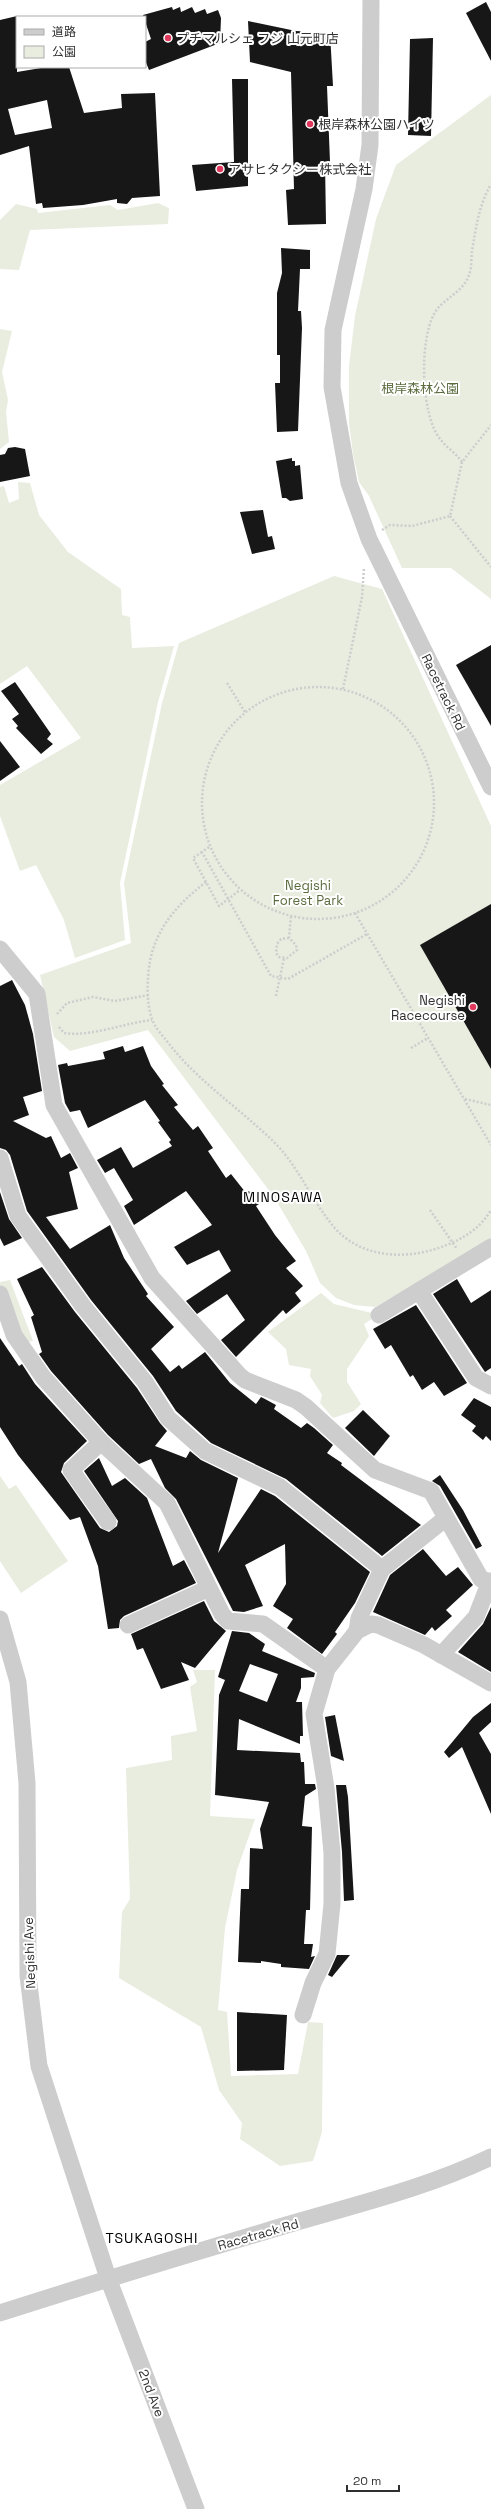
<svg xmlns="http://www.w3.org/2000/svg" width="491" height="2509" font-family="'Space Grotesk','Noto Sans JP',sans-serif">
<rect width="100%" height="100%" fill="#fff"/>
<g fill="#e8eddf">
<polygon points="491,95 491,599 451,568 402,568 369,496 359,482 353,454 349,423 349,366 355,316 376,219 396,165"/>
<polygon points="158,203 169,208 168,224 30,230 19,270 0,269 0,220 16,204 37,209 38,213 110,205 118,210"/>
<polygon points="0,329 12,331 2,372 8,400 6,412 9,442 0,449"/>
<polygon points="18,482 30,483 39,515 68,552 121,589 122,615 130,617 132,648 174,646 158,702 120,883 125,940 75,958 64,920 36,865 20,871 0,816 0,785 81,738 27,666 0,684 0,487 4,486 9,503 19,499"/>
<polygon points="334,576 382,589 491,826 491,1240 375,1307 354,1305 336,1298 320,1283 306,1251 274,1197 148,1030 70,1051 54,1037 40,975 131,943 124,883 162,703 179,643"/>
<polygon points="10,1280 33,1341 14,1345 0,1320 0,1282"/>
<polygon points="321,1293 334,1304 372,1313 372,1319 364,1324 369,1336 347,1369 347,1382 361,1404 354,1411 333,1418 320,1403 322,1395 310,1376 311,1369 289,1365 286,1349 268,1332"/>
<polygon points="0,1476 9,1489 16,1485 68,1561 21,1593 0,1561"/>
<polygon points="193,1670 215,1670 210,1816 255,1819 237,1870 225,1928 218,2010 227,2012 231,2076 298,2074 308,2022 323,2023 322,2132 313,2161 280,2166 240,2139 242,2123 219,2090 201,2027 119,1978 122,1912 130,1899 126,1768 172,1760 171,1736 197,1731 190,1687 197,1682"/>
</g>
<g fill="#171717" fill-rule="evenodd">
<polygon points="486,2 491,12 491,61 466,13"/>
<polygon points="172,7 173,10 180,7 181,12 192,7 195,13 205,9 207,14 218,10 221,18 220,43 149,70 145,60 145,42 151,39 143,15"/>
<path d="M17,16v56l30,-5h22l15,46 38,-5 -1,-14 34,-1 5,103 -28,2 -5,6 -10,-1v-4l-34,6 -40,3 -1,-5 -6,1 -7,-58 -29,9v-135zM47,100l5,28 -37,7 -7,-26z"/>
<polygon points="248,21 296,31 330,33 333,86 327,86 330,162 325,162 326,224 288,225 286,190 294,189 291,72 250,62"/>
<polygon points="433,38 431,136 408,135 410,39"/>
<polygon points="232,79 248,79 248,186 196,191 192,165 234,162"/>
<polygon points="281,248 310,250 310,269 300,269 298,311 301,311 302,328 298,431 277,432 275,383 280,383 280,355 277,355 277,293 282,273"/>
<polygon points="15,447 25,449 30,476 0,482 0,455 5,454 8,448"/>
<polygon points="292,458 292,461 295,461 295,466 300,465 303,499 290,501 286,498 282,498 276,461"/>
<polygon points="263,510 268,537 272,536 275,549 252,554 240,512"/>
<polygon points="491,645 491,726 456,665"/>
<polygon points="15,682 51,734 47,739 53,744 41,754 16,728 18,726 12,719 19,714 1,691"/>
<polygon points="0,741 20,767 0,781"/>
<polygon points="491,904 491,1069 420,945"/>
<polygon points="12,980 25,1005 33,1034 42,1091 23,1097 29,1115 13,1121 46,1138 51,1136 61,1158 70,1153 78,1168 69,1172 78,1209 46,1217 70,1249 110,1225 124,1258 148,1294 146,1296 174,1327 151,1349 170,1372 179,1365 182,1369 205,1352 230,1383 256,1404 261,1397 265,1399 276,1405 274,1409 301,1428 307,1423 314,1428 333,1445 327,1453 342,1463 341,1465 421,1525 382,1556 286,1479 211,1443 176,1411 153,1376 91,1300 27,1211 10,1155 6,1150 0,1148 0,986"/>
<polygon points="123,1046 125,1052 143,1046 151,1066 164,1084 162,1085 178,1105 174,1107 193,1130 198,1126 213,1148 208,1151 226,1178 231,1174 246,1193 249,1191 259,1204 256,1206 275,1235 296,1261 286,1268 303,1286 295,1293 301,1301 286,1314 283,1310 236,1357 221,1340 245,1320 227,1294 197,1314 186,1301 231,1271 219,1250 187,1265 174,1247 212,1225 186,1191 134,1225 124,1206 133,1200 114,1168 105,1173 97,1160 121,1147 133,1168 172,1146 169,1142 171,1140 158,1122 160,1121 145,1100 88,1128 80,1110 70,1112 65,1103 58,1065 67,1063 68,1066 105,1059 103,1052"/>
<polygon points="0,1192 9,1219 22,1238 4,1246 0,1238"/>
<polygon points="42,1267 75,1312 137,1388 160,1423 167,1431 155,1446 186,1458 190,1451 201,1460 238,1478 218,1553 261,1489 275,1496 370,1572 355,1603 335,1632 337,1634 322,1654 287,1628 293,1619 273,1606 286,1584 285,1544 245,1565 263,1606 244,1612 233,1611 176,1499 165,1488 151,1459 139,1464 108,1435 51,1371 39,1354 42,1352 31,1317 34,1315 17,1279"/>
<polygon points="457,1279 471,1303 491,1290 491,1368 485,1372 433,1294"/>
<polygon points="416,1305 467,1383 444,1396 434,1382 422,1390 413,1375 410,1377 391,1345 385,1349 373,1329"/>
<polygon points="0,1338 19,1366 22,1364 35,1384 87,1441 64,1463 61,1472 100,1528 109,1532 117,1526 118,1521 84,1471 99,1458 112,1486 125,1478 147,1498 173,1566 184,1560 196,1583 124,1616 120,1620 119,1628 108,1629 98,1566 80,1517 70,1520 18,1455 0,1427"/>
<polygon points="474,1398 491,1407 491,1441 486,1436 483,1440 472,1431 476,1426 461,1415"/>
<polygon points="363,1410 390,1436 374,1456 345,1428"/>
<polygon points="440,1475 463,1510 482,1546 476,1549 440,1486 432,1481"/>
<polygon points="423,1549 446,1576 458,1567 473,1585 446,1610 452,1616 435,1631 432,1627 425,1635 373,1612 390,1575"/>
<polygon points="204,1601 214,1621 226,1631 195,1668 181,1662 189,1680 161,1689 143,1648 137,1650 131,1634"/>
<polygon points="491,1607 491,1672 458,1652 483,1624"/>
<path d="M232,1631l17,2 16,11 -3,7 53,22 -1,4 -13,1v10l-5,14h6l1,34h-3v8l-61,-25 -2,31 63,3 1,9h3l1,22h10l1,5 -11,7 -3,30 10,1 -2,83h-4l-2,34h9l-2,13 4,-1 -6,13 -28,-2v-3l-20,-3v2l-23,-1 3,-73h8l1,-41 13,1 -3,-20 9,-27 -54,-7 4,-100 6,-15 -7,-3zM250,1664l28,10 -11,28 -28,-11z"/>
<polygon points="491,1703 491,1722 479,1733 491,1754 491,1814 462,1747 449,1758 444,1752 473,1717"/>
<polygon points="335,1715 344,1761 331,1756 325,1717"/>
<polygon points="336,1785 346,1785 348,1797 354,1900 344,1901 342,1852"/>
<polygon points="337,1955 350,1955 332,1977 328,1975"/>
<polygon points="237,2012 287,2015 284,2070 237,2071"/>
</g>
<g fill="none" stroke-linecap="round" stroke-linejoin="round">
<g stroke="#cdcdcd" stroke-width="2.5" stroke-dasharray="2 2" stroke-linecap="butt">
<path d="M462,462c-6,-9 -15,-14 -21,-22 -21,-23 -23,-108 -3,-132 10,-11 26,-18 31,-33 3,-7 2,-17 3,-24 4,-24 7,-46 19,-67"/>
<polyline points="450,516 491,567"/>
<polyline points="382,530 390,525 412,526 450,516 462,462 491,425"/>
<polyline points="227,683 245,712"/>
<circle cx="318" cy="803" r="116"/>
<polyline points="343,689 362,597 364,568"/>
<polyline points="209,847 202,852 271,976 288,979 367,934"/>
<polyline points="202,852 193,858 219,906 240,890"/>
<path d="M206,882c-27,21 -49,44 -56,79 -3,17 -4,41 2,58 2,7 9,15 14,21 30,40 72,67 108,102 24,24 37,57 59,84 24,29 64,34 99,24 24,-7 46,-18 59,-40"/>
<polyline points="355,913 491,1145"/>
<polyline points="289,938 281,939 277,944 276,953 279,957 287,958 297,950 296,945 289,938 291,916"/>
<polyline points="276,996 284,958"/>
<polyline points="57,1014 67,1003 93,997 115,1001 149,995"/>
<path d="M59,1027l5,6c27,4 60,-10 88,-13"/>
<polyline points="411,1048 428,1038"/>
<polyline points="465,1099 491,1105"/>
<polyline points="430,1210 457,1249"/>
</g>
<g stroke="#cdcdcd" stroke-width="17">
<polyline points="371,0 370,145 364,189 333,330 332,387 349,483 369,539 491,787"/>
<polyline points="0,949 37,994 54,1105 152,1278 239,1375 245,1380 296,1400 306,1407 375,1470 431,1491 481,1579 491,1582"/>
<polyline points="0,1158 18,1216 83,1306 145,1382 168,1418 205,1451 280,1487 382,1569"/>
<polyline points="419,1291 476,1378 491,1386"/>
<polyline points="0,1294 14,1335 43,1377 101,1442 167,1503 222,1614 228,1621 263,1624 327,1669"/>
<polyline points="379,1315 491,1247"/>
<polyline points="101,1442 71,1470 108,1522"/>
<polyline points="0,1619 18,1682 27,1783 28,1976 39,2066 108,2278 196,2509"/>
<polyline points="128,1625 209,1588"/>
<polyline points="357,1631 359,1618 382,1569 446,1518"/>
<polyline points="441,1655 476,1617 490,1581"/>
<polyline points="303,2015 313,1983 327,1954 332,1904 332,1853 326,1788 314,1714 327,1669 357,1631 371,1624 378,1625 424,1645 491,1683"/>
<path d="M0,2313c96,-31 193,-60 290,-89 68,-20 136,-36 201,-67"/>
</g>
</g>
<g fill="#e1395d" stroke="#fff" stroke-width="1.5">
<circle cx="168" cy="38" r="4"/>
<circle cx="310" cy="124" r="4"/>
<circle cx="220" cy="169" r="4"/>
<circle cx="473" cy="1007" r="4"/>
</g>
<g text-anchor="middle" stroke-width="4" stroke-linejoin="round" paint-order="stroke">
<g font-size="13" fill="#303030" stroke="#fff" text-anchor="start">
<text x="176" y="43">プチマルシェ フジ 山元町店</text>
<text x="318" y="129">根岸森林公園ハイツ</text>
<text x="228" y="174">アサヒタクシー株式会社</text>
<text x="465" y="1005" text-anchor="end">Negishi<tspan x="465" dy="15">Racecourse</tspan></text>
</g>
<g font-size="13" fill="#5a6b3e" stroke="#fff">
<text x="420" y="393">根岸森林公園</text>
<text x="308" y="890">Negishi<tspan x="308" dy="15">Forest Park</tspan></text>
</g>
<g font-size="13" fill="#303030" stroke="#fff">
<text transform="translate(444 692) rotate(64)" y="5">Racetrack Rd</text>
<text transform="translate(29 1953) rotate(-92)" y="5">Negishi Ave</text>
<text transform="translate(258 2234) rotate(-16)" y="5">Racetrack Rd</text>
<text transform="translate(152 2393) rotate(69)" y="5">2nd Ave</text>
</g>
<g font-size="14" letter-spacing="1" fill="#000" stroke="#fff">
<text x="283" y="1202">MINOSAWA</text>
<text x="152" y="2243">TSUKAGOSHI</text>
</g>
</g>
<rect x="16" y="16" width="130" height="52" fill="#ffffff" stroke="#acacac"/>
<rect x="24" y="29" width="20" height="6" fill="#cdcdcd" stroke="#acacac"/>
<text x="52" y="36" font-size="12" fill="#303030">道路</text>
<rect x="24" y="46" width="20" height="12" fill="#e8eddf" stroke="#acacac"/>
<text x="52" y="56" font-size="12" fill="#303030">公園</text>
<path d="M347 2485v6h52v-6" fill="none" stroke="#303030" stroke-width="2"/>
<text x="353" y="2485" font-size="12" fill="#303030" stroke="#ffffff" stroke-width="3" paint-order="stroke">20 m</text>
</svg>
